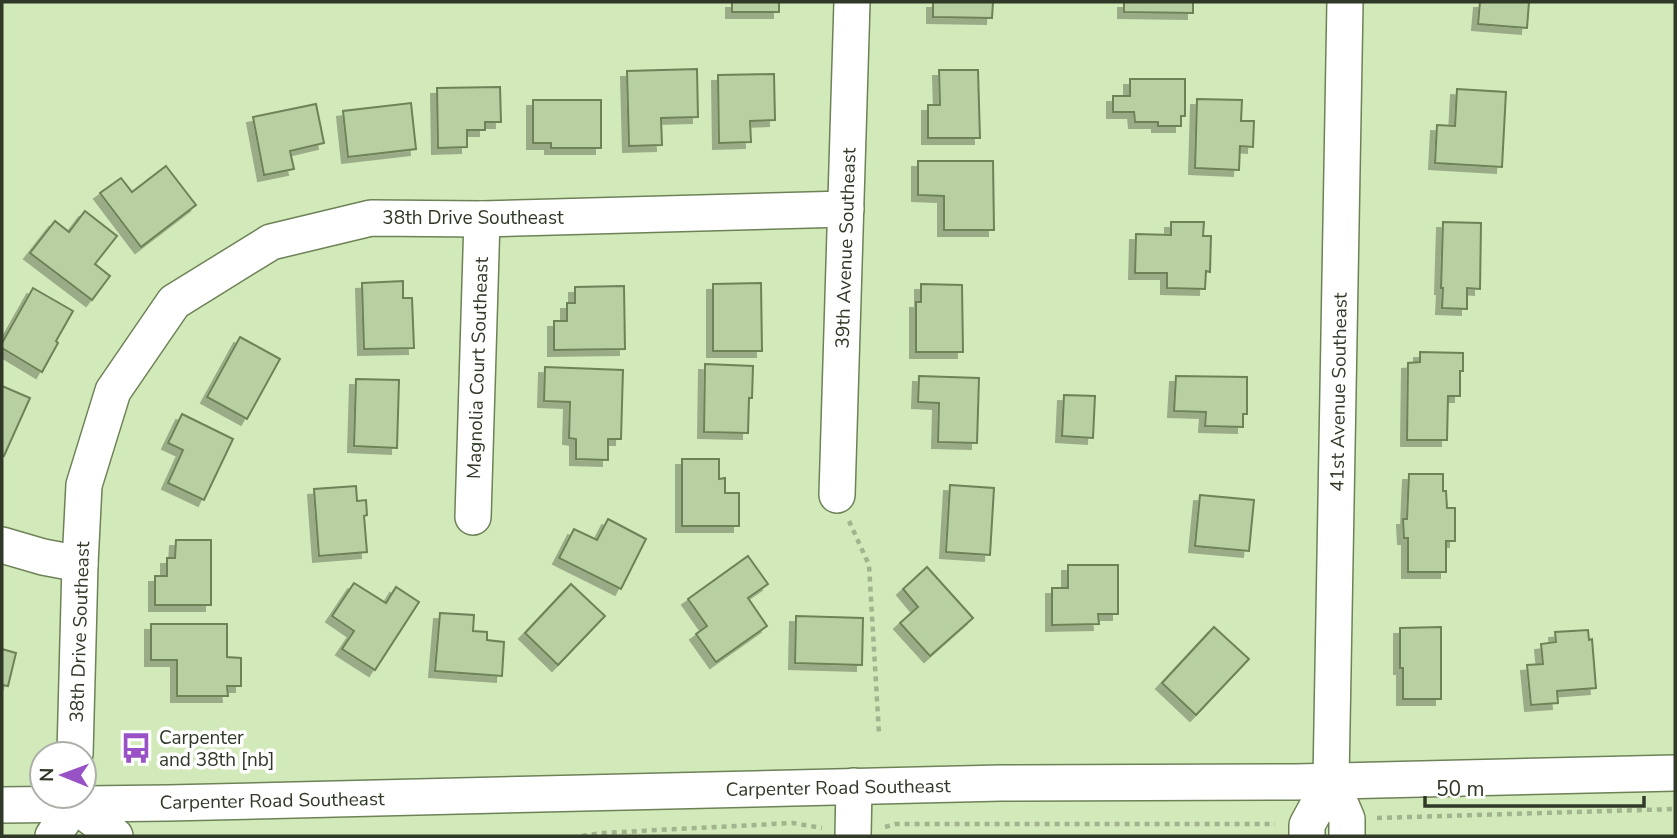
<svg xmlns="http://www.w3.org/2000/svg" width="1677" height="838" font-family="'Nunito Sans',sans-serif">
<defs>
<filter id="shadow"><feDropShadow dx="-6" dy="6" stdDeviation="0" flood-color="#0004"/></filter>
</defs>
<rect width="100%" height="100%" fill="#d2e9ba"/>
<g fill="#b8cfa1" stroke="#6e8258" stroke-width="2" filter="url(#shadow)">
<rect x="732" y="2" width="47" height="10"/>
<polygon points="933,2 993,2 992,18 933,17"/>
<polygon points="1124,2 1193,2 1193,13 1124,12"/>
<polygon points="1480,2 1529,2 1527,28 1478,24"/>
<polygon points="697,69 698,117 661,118 662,145 629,146 627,71"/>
<polygon points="939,70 978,70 980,138 928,138 928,105 940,105"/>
<polygon points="774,74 775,120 750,121 751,142 719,143 718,75"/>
<polygon points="1130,79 1185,79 1185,116 1181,116 1181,126 1158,126 1158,122 1135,122 1134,112 1113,112 1113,96 1130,96"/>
<polygon points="500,87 501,122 485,122 485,130 467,130 467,147 438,148 437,88"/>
<polygon points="1457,89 1506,92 1502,167 1435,163 1437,125 1455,126"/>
<polygon points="1197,99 1242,100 1241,121 1254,121 1253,147 1240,146 1239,170 1195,168"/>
<polygon points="533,100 601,100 601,148 551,148 551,143 533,143"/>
<polygon points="411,103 416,149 348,157 343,111"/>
<polygon points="316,104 324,143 290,151 294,169 264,175 253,117"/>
<polygon points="918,161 993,161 994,230 944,230 944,196 918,195"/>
<polygon points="166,166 196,205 141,247 100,193 121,178 132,192"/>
<polygon points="85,211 117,236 95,264 110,276 92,300 30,253 55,221 69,232"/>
<polygon points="1171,222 1204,222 1203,236 1211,236 1210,272 1206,271 1205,289 1167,288 1167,273 1135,273 1136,234 1171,235"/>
<polygon points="1443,222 1481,223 1480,289 1467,288 1467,309 1442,308 1443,288 1441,288"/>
<polygon points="403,281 403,298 412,298 414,348 364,349 362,283"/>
<polygon points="761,283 762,351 713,351 713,284"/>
<polygon points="921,284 962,285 963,352 916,352 916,302 921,302"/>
<polygon points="624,286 625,349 554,350 554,321 567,321 567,303 575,303 575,287"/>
<polygon points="33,288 73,311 56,341 58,343 42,372 2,348 2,343"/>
<polygon points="240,337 280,359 247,419 207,397"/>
<polygon points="1420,352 1463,353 1463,371 1460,371 1460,396 1448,396 1447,440 1407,440 1408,363 1420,362"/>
<polygon points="705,364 753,366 752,398 749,398 748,433 704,432"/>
<polygon points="545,367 623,370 621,439 608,439 608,460 576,459 576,439 569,438 570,402 544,401"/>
<polygon points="919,376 979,378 977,443 938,442 939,403 918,402"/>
<polygon points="1176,376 1247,377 1247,414 1243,414 1243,427 1205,426 1206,412 1174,411"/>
<polygon points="356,379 399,380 397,448 354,446"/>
<polygon points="2,386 30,398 4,456 2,455"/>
<polygon points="1064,395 1095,396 1093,438 1062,436"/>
<polygon points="182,414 233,439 204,500 168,483 183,450 168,443"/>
<polygon points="682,459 719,459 719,479 725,478 725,493 739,493 739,526 682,526"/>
<polygon points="1409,474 1443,474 1443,491 1446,491 1447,508 1455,508 1455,541 1446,541 1446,572 1408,572 1408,538 1404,538 1403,519 1407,519"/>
<polygon points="950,485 994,488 990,555 946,552"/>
<polygon points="356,486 357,501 366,500 367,515 364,516 367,552 319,556 314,489"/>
<polygon points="1200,495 1254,500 1249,551 1195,546"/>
<polygon points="608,519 646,539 621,589 559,558 574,529 597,540"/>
<polygon points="176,540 211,540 211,605 155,605 155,576 167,576 167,558 175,558"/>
<polygon points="748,556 768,584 748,598 767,626 716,662 696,634 707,626 688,599"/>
<polygon points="1068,565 1118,565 1118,614 1098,614 1099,624 1052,625 1052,588 1068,588"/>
<polygon points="927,567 973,618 930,656 900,623 918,607 903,589"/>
<polygon points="354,583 386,603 396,587 419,602 375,670 342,649 354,631 332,616"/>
<polygon points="571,584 605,616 558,665 525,633"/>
<polygon points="440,613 474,615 473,631 487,632 487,640 504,642 502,676 435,671"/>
<polygon points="796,616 863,618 862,665 795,663"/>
<polygon points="151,624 227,624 227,657 241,658 241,686 227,686 228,696 177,696 177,660 151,660"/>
<polygon points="1214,627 1249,659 1196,715 1162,683"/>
<polygon points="1441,627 1441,699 1403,699 1403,668 1400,668 1400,628"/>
<polygon points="1588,630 1589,640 1592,639 1596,688 1557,691 1558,703 1531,705 1527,665 1543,664 1541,644 1556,642 1555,632"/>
<polygon points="2,649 16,653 8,686 2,685"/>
</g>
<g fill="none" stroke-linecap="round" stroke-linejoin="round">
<defs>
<g id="minor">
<polyline points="1345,2 1331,781 1347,819 1347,836"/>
<polyline points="837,495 852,2"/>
<polyline points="473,517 482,219"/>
<polyline points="2,545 43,557 80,564"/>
<polyline points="75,754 80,564 84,485 113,391 174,302 271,242 371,218 482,219 846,209"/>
<polyline points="74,804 115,836"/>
<polyline points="2,805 168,803 1001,783 1296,782 1675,773"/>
<polyline points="53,836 74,804 74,796"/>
<polyline points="853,836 854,786"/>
<polyline points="1307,836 1307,825 1331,781"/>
</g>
</defs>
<use href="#minor" stroke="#6d8257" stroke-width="38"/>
<g stroke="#a1b48e" stroke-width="4.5" stroke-dasharray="5 5" stroke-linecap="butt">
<polyline points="849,521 869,565 879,734"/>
<polyline points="1377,818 1675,809"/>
<polyline points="885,827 896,824 1275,824"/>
<polyline points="582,836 601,833 793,823 822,828"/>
</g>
<use href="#minor" stroke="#fff" stroke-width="35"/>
</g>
<defs>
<symbol id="bus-bare" viewBox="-9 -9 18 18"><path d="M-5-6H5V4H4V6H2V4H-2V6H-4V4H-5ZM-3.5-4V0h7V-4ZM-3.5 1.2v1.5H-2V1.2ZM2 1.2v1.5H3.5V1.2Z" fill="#9852c6" stroke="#fff" stroke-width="2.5" paint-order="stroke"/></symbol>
</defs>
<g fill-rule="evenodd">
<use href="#bus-bare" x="114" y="726" width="44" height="44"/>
</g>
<g text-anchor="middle" stroke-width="7" stroke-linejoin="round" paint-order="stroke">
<g font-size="19" fill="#303927" stroke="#fff">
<text x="473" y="224">38th Drive Southeast</text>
<text transform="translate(845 248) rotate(-88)" y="7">39th Avenue Southeast</text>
<text transform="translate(477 368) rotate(-88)" y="7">Magnolia Court Southeast</text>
<text transform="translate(1338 392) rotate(-89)" y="7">41st Avenue Southeast</text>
<text transform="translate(79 632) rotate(-88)" y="7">38th Drive Southeast</text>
<text transform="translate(838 787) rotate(-1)" y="7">Carpenter Road Southeast</text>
<text transform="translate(272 800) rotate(-1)" y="7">Carpenter Road Southeast</text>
</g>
<g font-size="19" fill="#303927" stroke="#fff" text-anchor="start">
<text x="159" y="744">Carpenter<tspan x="159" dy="22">and 38th [nb]</tspan></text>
</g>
</g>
<rect width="1677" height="838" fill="none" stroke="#303927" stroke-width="7"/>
<g transform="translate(63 775) rotate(271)"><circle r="33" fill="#ffffff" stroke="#acb0a9" stroke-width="2"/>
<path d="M0-5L12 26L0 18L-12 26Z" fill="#9852c6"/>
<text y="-10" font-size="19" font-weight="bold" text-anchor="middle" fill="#303927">N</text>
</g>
<path d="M1425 796v10h219v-10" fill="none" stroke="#303927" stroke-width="3.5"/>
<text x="1436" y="796" font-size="21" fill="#303927" stroke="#ffffff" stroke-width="5" paint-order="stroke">50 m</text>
</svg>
